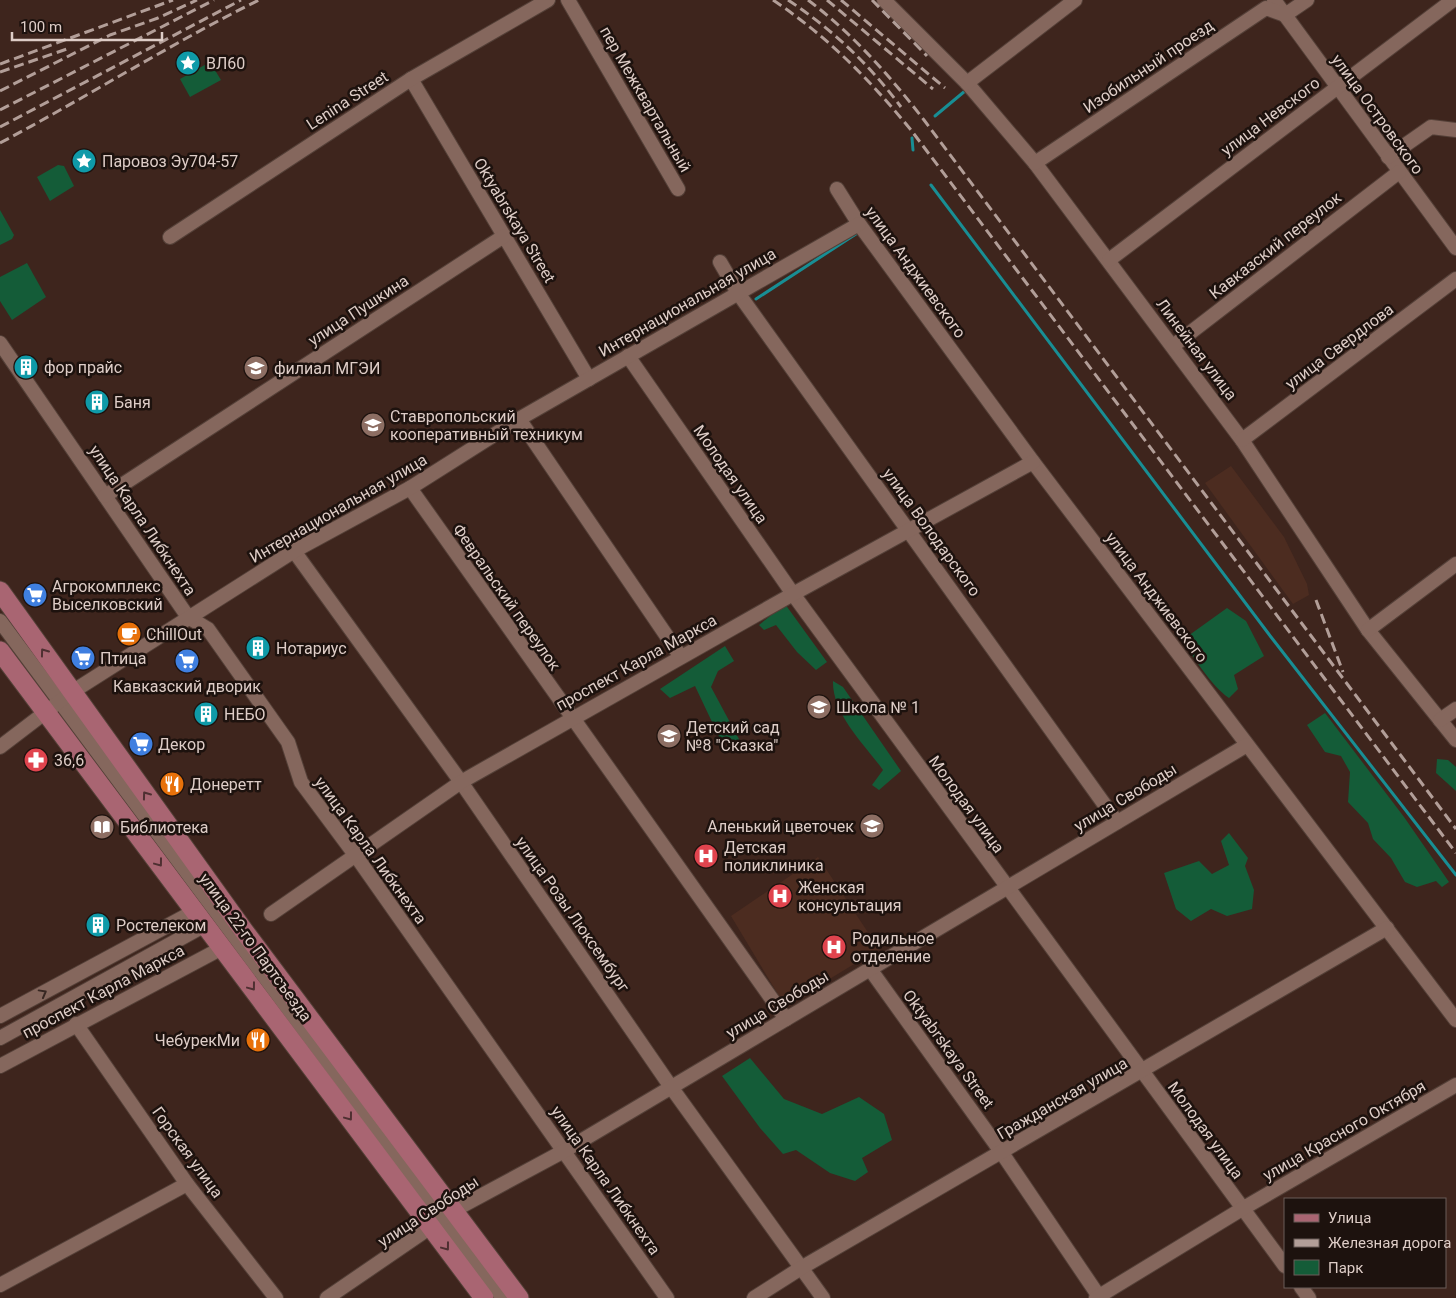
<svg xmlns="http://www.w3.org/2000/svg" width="1456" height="1298" font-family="Roboto,sans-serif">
<rect width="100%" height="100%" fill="#3e251d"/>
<g fill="#4c2c20">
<polygon points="1231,466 1284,537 1307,584 1309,595 1293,604 1205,483"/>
<polygon points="818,857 879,949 785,1006 731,916"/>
</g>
<g fill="#145c38">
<polygon points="210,62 221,80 190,97 180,79"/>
<polygon points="58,165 64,166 74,186 50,201 37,177"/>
<polygon points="0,210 14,235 12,239 0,245"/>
<polygon points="27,263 46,297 12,320 0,301 0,277"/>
<polygon points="785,604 827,662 816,670 797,652 776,625 764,630 759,625"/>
<path d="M1227,608l19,13 18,35 -30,19 4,14 -9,9c-19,-13 -32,-38 -48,-57z"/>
<polygon points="725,646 734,661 718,671 711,687 740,741 721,741 695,686 670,698 660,689"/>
<path d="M833,681l10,6 58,84 -22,19 -7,-5 11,-15c-18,-25 -51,-56 -50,-89z"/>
<polygon points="1325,713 1404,817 1449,882 1442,887 1436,881 1417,887 1405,882 1391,858 1373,839 1368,823 1348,802 1350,772 1341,756 1325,752 1307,725"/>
<polygon points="1437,759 1448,760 1456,767 1456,791 1436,773"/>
<polygon points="1229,833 1248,858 1245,866 1254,890 1252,909 1227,916 1211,909 1191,921 1176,909 1164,873 1199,861 1212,874 1229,865 1221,841"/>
<polygon points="750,1058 784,1099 822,1114 859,1097 884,1114 892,1140 862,1158 868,1172 855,1181 830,1173 796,1150 783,1154 760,1128 722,1076"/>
</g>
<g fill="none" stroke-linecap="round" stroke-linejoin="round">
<g stroke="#188e94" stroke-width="3">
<polyline points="935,116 965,91"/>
<polyline points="912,138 913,150"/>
<polyline points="931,185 1271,637 1456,875"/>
<polyline points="756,299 859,232"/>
</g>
<defs>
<g id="minor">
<polyline points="568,0 678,189"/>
<polyline points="884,0 967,83 1035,163 1242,440 1368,630 1456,740"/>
<polyline points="1274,0 1456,248"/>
<polyline points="411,79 589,379"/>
<polyline points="967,83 1075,0"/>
<polyline points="1388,157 1431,127 1456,130"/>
<polyline points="1035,163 1266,8 1285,15 1307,0"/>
<polyline points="837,189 859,224 1033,462 1456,1020"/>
<polyline points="170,237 411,79 548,0"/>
<polyline points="1109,260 1453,0"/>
<polyline points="720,262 738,293 1117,822"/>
<polyline points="0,343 188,617 208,629 288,742 301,782 356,856 667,1298"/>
<polyline points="1173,346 1399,172"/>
<polyline points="628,356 793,594 1285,1266"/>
<polyline points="519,419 681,657"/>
<polyline points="1242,440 1456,279"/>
<polyline points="410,488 786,1019"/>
<polyline points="105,496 504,236"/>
<polyline points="294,551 461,782 671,1087 823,1298"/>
<polyline points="0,621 503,1298"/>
<polyline points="1368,630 1456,564"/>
<polyline points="1440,720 1456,709"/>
<polyline points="0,747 72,692 294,551 410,488 519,419 859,224"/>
<polyline points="271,914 461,782 793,594 1033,462"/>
<polyline points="870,969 1002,1153 1100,1298"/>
<polyline points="0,1016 195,911"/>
<polyline points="76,1024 187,1184 276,1298"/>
<polyline points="0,1038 205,925"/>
<polyline points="0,1066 222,948"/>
<polyline points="0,1285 187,1184"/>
<polyline points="1301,1287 1309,1298"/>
<polyline points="327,1298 460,1207 564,1151 1247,745"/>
<polyline points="754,1298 801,1268 1387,928"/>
<polyline points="1096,1298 1242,1209 1456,1085"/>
</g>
<g id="major">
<polyline points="0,591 244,931 519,1298"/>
<polyline points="0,651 484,1298"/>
</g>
</defs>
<use href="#minor" stroke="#544038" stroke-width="16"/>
<use href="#major" stroke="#544038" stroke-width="21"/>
<use href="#minor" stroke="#85675d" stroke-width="14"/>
<use href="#major" stroke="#a96572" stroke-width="19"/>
<g stroke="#b29e98" stroke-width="3" stroke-dasharray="10 5" stroke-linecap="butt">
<path d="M773,0c55,37 96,79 138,130l545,723"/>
<path d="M788,0c44,29 82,65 113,107"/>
<path d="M808,0c45,34 81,75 116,120l532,709"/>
<polyline points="827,0 933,89"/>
<polyline points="841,0 945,88"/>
<polyline points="872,0 927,56"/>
<polyline points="0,64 173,0"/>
<polyline points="0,72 67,49"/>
<polyline points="0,91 110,35 158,18 197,0"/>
<polyline points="0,110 214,0"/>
<polyline points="0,127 241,0"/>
<path d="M0,143c87,-46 170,-99 259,-143"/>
<polyline points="1316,600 1343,672"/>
</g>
</g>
<defs><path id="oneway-chevron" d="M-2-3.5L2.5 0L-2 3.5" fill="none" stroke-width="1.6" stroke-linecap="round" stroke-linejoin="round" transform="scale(1.25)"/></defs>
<g stroke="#4e2f31">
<use href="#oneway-chevron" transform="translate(44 652) rotate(-126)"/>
<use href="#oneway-chevron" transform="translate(146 795) rotate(-126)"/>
<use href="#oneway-chevron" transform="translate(159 863) rotate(53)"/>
<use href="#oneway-chevron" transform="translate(252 987) rotate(53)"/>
<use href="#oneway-chevron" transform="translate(349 1117) rotate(53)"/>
<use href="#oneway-chevron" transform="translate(446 1247) rotate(53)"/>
</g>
<use stroke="#372722" href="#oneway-chevron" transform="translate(43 993) rotate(-29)"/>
<defs>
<symbol id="sight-disc" viewBox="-11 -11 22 22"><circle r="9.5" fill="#0f9aa8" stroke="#1d120e"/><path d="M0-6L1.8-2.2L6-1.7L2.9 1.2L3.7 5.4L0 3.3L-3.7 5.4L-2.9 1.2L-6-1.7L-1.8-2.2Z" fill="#fff"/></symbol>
<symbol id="building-disc" viewBox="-11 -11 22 22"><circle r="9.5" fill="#0f9aa8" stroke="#1d120e"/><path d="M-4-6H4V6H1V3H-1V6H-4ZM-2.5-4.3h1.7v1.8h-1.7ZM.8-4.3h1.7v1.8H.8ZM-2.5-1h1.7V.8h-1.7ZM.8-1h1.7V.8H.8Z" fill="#fff"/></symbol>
<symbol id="university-disc" viewBox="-11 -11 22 22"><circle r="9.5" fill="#8d6e63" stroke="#1d120e"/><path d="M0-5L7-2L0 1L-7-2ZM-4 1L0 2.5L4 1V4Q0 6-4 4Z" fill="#fff"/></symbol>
<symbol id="supermarket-disc" viewBox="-11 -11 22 22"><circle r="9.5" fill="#3f7fe0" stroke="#1d120e"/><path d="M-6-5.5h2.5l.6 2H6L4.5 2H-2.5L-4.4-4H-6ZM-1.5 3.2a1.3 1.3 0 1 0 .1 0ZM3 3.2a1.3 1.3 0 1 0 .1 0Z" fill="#fff"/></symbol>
<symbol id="cafe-disc" viewBox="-11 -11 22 22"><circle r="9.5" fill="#e8710a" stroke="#1d120e"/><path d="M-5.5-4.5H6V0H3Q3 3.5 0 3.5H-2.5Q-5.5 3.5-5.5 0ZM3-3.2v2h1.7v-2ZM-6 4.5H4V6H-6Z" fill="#fff"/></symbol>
<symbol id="school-disc" viewBox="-11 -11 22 22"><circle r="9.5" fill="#8d6e63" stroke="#1d120e"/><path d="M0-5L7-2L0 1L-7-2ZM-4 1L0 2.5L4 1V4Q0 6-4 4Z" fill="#fff"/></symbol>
<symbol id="pharmacy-disc" viewBox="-11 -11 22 22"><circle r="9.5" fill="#e0444e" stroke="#1d120e"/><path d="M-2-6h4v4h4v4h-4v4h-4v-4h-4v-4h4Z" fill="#fff"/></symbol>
<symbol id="restaurant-disc" viewBox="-11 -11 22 22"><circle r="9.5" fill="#e8710a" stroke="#1d120e"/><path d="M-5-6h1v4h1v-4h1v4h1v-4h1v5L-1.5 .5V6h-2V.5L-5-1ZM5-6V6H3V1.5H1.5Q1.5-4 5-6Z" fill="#fff"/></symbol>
<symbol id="library-disc" viewBox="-11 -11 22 22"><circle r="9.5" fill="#8d6e63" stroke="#1d120e"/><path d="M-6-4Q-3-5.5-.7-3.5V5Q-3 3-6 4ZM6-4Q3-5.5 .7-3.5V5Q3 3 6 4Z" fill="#fff"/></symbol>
<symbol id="hospital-disc" viewBox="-11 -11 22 22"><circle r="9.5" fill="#e0444e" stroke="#1d120e"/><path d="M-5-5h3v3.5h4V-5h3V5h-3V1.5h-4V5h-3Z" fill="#fff"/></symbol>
</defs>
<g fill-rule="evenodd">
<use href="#sight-disc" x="174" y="49" width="28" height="28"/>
<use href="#sight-disc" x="70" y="147" width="28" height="28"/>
<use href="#building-disc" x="12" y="353" width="28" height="28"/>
<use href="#university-disc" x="242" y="354" width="28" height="28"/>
<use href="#building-disc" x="83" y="388" width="28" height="28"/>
<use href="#university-disc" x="359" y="411" width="28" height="28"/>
<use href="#supermarket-disc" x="21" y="581" width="28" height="28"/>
<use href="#cafe-disc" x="115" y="620" width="28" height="28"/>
<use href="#building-disc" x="244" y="634" width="28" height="28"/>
<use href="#supermarket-disc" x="69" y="644" width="28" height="28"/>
<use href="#supermarket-disc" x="173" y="647" width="28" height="28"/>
<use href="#school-disc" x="805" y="693" width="28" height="28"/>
<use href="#building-disc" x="192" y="700" width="28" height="28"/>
<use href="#school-disc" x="655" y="722" width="28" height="28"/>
<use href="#supermarket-disc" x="127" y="730" width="28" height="28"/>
<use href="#pharmacy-disc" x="22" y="746" width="28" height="28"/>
<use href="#restaurant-disc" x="158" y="770" width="28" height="28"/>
<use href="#school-disc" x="858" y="812" width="28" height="28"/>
<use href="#library-disc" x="88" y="813" width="28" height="28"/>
<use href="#hospital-disc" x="692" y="842" width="28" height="28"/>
<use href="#hospital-disc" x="766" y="882" width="28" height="28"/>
<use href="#building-disc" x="84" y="911" width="28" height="28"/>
<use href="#hospital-disc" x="820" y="933" width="28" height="28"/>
<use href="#restaurant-disc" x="244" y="1026" width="28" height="28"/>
</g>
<g text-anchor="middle" stroke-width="5" stroke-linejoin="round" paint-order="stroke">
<g font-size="16" fill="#decdc7" stroke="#1d120e" text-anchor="start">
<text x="206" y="69">ВЛ60</text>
<text x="102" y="167">Паровоз Эу704-57</text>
<text x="44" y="373">фор прайс</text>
<text x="274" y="374">филиал МГЭИ</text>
<text x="114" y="408">Баня</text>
<text x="390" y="422">Ставропольский<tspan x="390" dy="18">кооперативный техникум</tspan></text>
<text x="52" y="592">Агрокомплекс<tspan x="52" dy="18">Выселковский</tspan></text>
<text x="146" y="640">ChillOut</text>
<text x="276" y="654">Нотариус</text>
<text x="100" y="664">Птица</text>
<text x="187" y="692" text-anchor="middle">Кавказский дворик</text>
<text x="836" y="713">Школа № 1</text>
<text x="224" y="720">НЕБО</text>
<text x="686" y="733">Детский сад<tspan x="686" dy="18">№8 "Сказка"</tspan></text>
<text x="158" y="750">Декор</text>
<text x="54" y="766">36,6</text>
<text x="190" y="790">Донеретт</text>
<text x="854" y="832" text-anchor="end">Аленький цветочек</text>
<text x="120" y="833">Библиотека</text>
<text x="724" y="853">Детская<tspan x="724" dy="18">поликлиника</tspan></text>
<text x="798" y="893">Женская<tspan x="798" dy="18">консультация</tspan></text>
<text x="116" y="931">Ростелеком</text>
<text x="852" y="944">Родильное<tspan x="852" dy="18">отделение</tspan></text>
<text x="240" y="1046" text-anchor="end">ЧебурекМи</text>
</g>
<g font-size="16" fill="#decdc7" stroke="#1d120e">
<text transform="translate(1148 66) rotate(-34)" y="6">Изобильный проезд</text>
<text transform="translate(646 99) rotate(60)" y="6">пер Межквартальный</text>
<text transform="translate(347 100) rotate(-33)" y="6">Lenina Street</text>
<text transform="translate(1378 114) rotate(54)" y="6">улица Островского</text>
<text transform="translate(1270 116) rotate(-37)" y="6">улица Невского</text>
<text transform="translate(515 220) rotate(59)" y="6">Oktyabrskaya Street</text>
<text transform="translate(1275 245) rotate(-38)" y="6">Кавказский переулок</text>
<text transform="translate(916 272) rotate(54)" y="6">улица Анджиевского</text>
<text transform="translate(687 302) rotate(-30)" y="6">Интернациональная улица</text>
<text transform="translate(358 310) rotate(-33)" y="6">улица Пушкина</text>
<text transform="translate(1339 346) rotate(-37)" y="6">улица Свердлова</text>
<text transform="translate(1197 349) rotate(53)" y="6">Линейная улица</text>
<text transform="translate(731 474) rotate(55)" y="6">Молодая улица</text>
<text transform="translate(338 508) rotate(-30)" y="6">Интернациональная улица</text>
<text transform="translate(143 520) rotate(56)" y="6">улица Карла Либкнехта</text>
<text transform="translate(932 532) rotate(54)" y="6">улица Володарского</text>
<text transform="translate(507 597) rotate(55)" y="6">Февральский переулок</text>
<text transform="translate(1157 597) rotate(53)" y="6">улица Анджиевского</text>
<text transform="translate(636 662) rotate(-29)" y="6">проспект Карла Маркса</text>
<text transform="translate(1125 797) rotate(-31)" y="6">улица Свободы</text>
<text transform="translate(967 804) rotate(54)" y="6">Молодая улица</text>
<text transform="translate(371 850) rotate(54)" y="6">улица Карла Либкнехта</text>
<text transform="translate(573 914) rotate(55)" y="6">улица Розы Люксембург</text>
<text transform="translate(256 947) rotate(54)" y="6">улица 22-го Партсъезда</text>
<text transform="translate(103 991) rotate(-28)" y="6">проспект Карла Маркса</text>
<text transform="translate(777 1004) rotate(-31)" y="6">улица Свободы</text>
<text transform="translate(949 1049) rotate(54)" y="6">Oktyabrskaya Street</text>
<text transform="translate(1062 1098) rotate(-30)" y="6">Гражданская улица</text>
<text transform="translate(1206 1130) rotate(54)" y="6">Молодая улица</text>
<text transform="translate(1344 1130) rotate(-30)" y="6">улица Красного Октября</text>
<text transform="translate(188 1152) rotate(54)" y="6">Горская улица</text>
<text transform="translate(606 1180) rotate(55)" y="6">улица Карла Либкнехта</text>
<text transform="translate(428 1211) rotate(-33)" y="6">улица Свободы</text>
</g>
</g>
<rect x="1284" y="1198" width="162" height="90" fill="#1d120e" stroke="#6a5d58"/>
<rect x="1294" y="1214" width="25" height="8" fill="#a96572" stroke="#6a5d58"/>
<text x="1328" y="1223" font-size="15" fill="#decdc7">Улица</text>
<rect x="1294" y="1239" width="25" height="8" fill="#b29e98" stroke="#6a5d58"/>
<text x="1328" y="1248" font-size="15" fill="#decdc7">Железная дорога</text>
<rect x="1294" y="1260" width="25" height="15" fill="#145c38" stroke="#6a5d58"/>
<text x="1328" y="1273" font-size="15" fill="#decdc7">Парк</text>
<path d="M12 32v8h150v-8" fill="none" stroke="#decdc7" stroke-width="2.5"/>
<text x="20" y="32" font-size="15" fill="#decdc7" stroke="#1d120e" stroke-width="4" paint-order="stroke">100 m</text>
</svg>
